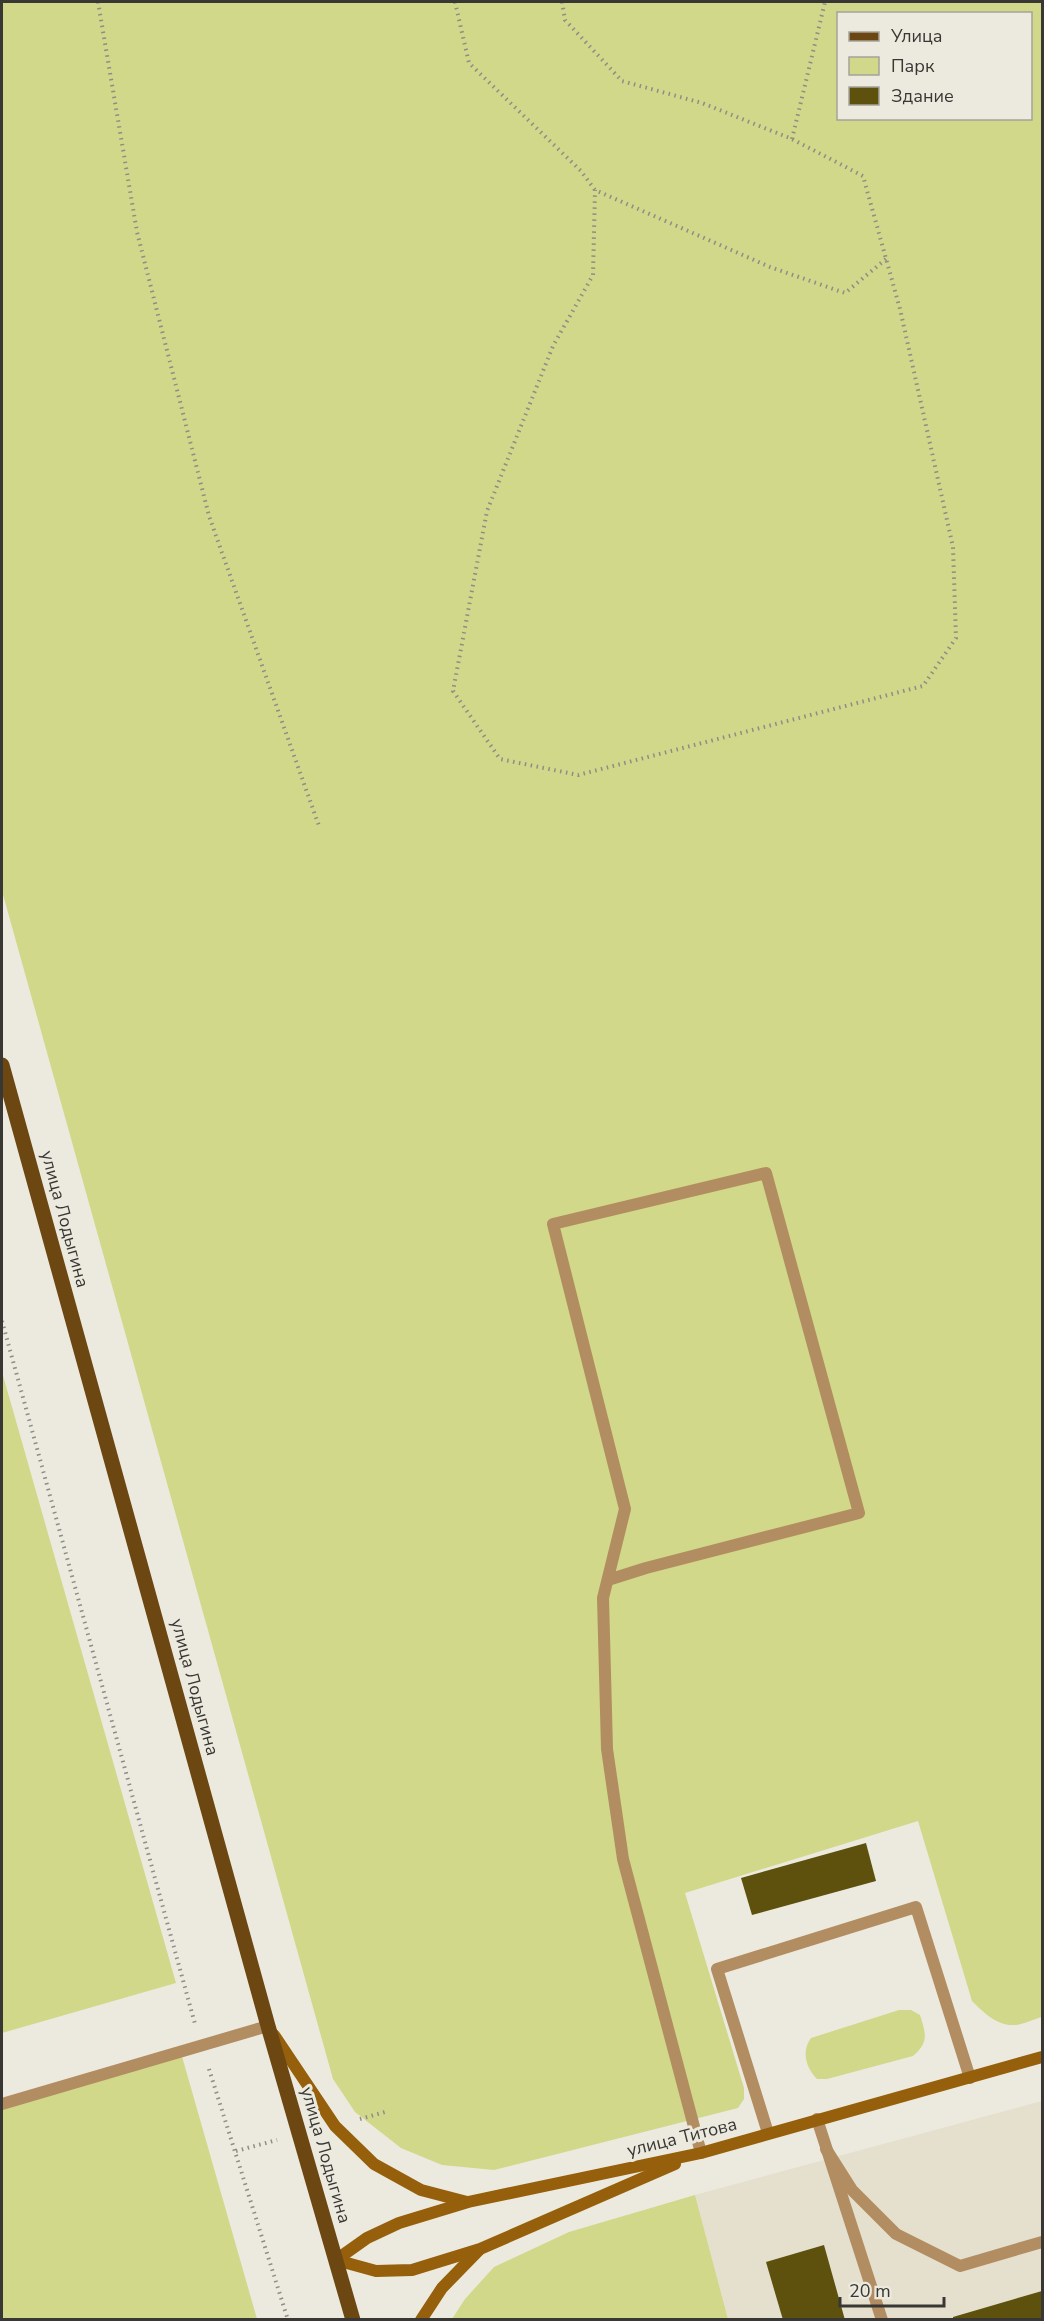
<svg xmlns="http://www.w3.org/2000/svg" width="1044" height="2321" font-family="'Nunito Sans',sans-serif">
<rect width="100%" height="100%" fill="#eceade"/>
<polygon fill="#e4e0cd" points="1042,2101 1042,2319 728,2319 695,2195"/>
<g fill="#d1d889" fill-rule="evenodd">
<path d="M2,2h1040v2015c-8,2 -19,8 -28,8 -17,1 -31,-13 -42,-24l-54,-180 -233,72 59,195v11l-6,9 -244,62 -52,-5 -41,-17 -46,-36 -22,-33 -331,-1188zM838,14h192v104h-192z"/>
<polygon points="2,1372 176,1983 2,2033"/>
<path d="M899,2010h12l9,5c6,19 9,27 -7,41l-86,23h-10c-11,-11 -16,-28 -6,-41z"/>
<polygon points="181,2053 257,2319 2,2320 2,2104"/>
<polygon points="695,2195 728,2319 452,2319 465,2299 494,2267 569,2232"/>
</g>
<g fill="#5d510d">
<polygon points="866,1843 876,1881 752,1915 741,1878"/>
<polygon points="824,2245 845,2320 783,2320 766,2262"/>
<polygon points="1042,2291 1042,2320 953,2320 953,2317"/>
</g>
<g fill="none" stroke-linecap="round" stroke-linejoin="round">
<g stroke="#8f8d86" stroke-width="4" stroke-dasharray="1.5 4.5" stroke-linecap="butt">
<polyline points="98,2 137,232 209,516 319,826"/>
<polyline points="455,2 469,63 581,171 595,190 770,267 845,293 886,259"/>
<polyline points="562,2 565,20 622,81 702,103 792,139 863,176 900,309 953,547 956,638 923,686 578,775 500,759 453,691 487,511 553,346 593,275 595,190"/>
<polyline points="792,139 825,2"/>
<polyline points="2,1321 195,2024"/>
<polyline points="209,2069 288,2320"/>
<polyline points="360,2119 385,2112"/>
<polyline points="236,2151 277,2140"/>
</g>
<g stroke="#b28d62" stroke-width="12">
<polyline points="608,1580 646,1568 859,1513 766,1173 553,1224 625,1509 603,1598 607,1749 623,1859 701,2153"/>
<polyline points="2,2104 268,2026"/>
<polyline points="817,2119 882,2320"/>
<polyline points="768,2133 717,1969 916,1907 970,2078"/>
<polyline points="826,2149 852,2190 896,2234 960,2266 1042,2242"/>
</g>
<g stroke="#955f0b" stroke-width="12">
<polyline points="274,2035 335,2126 374,2164 421,2190 467,2202"/>
<polyline points="336,2260 367,2238 399,2223 468,2202 701,2153 1042,2057"/>
<polyline points="336,2260 376,2271 412,2270 480,2249 675,2164"/>
<polyline points="421,2320 442,2288 479,2250"/>
</g>
<polyline stroke="#6d4712" stroke-width="15" points="2,1065 268,2026 353,2320"/>
</g>
<g text-anchor="middle" stroke-width="6" stroke-linejoin="round" paint-order="stroke">
<g font-size="18" fill="#383733" stroke="#eceade">
<text transform="translate(65 1219) rotate(75)" y="6">улица Лодыгина</text>
<text transform="translate(195 1687) rotate(75)" y="6">улица Лодыгина</text>
<text transform="translate(682 2137) rotate(-14)" y="6">улица Титова</text>
<text transform="translate(326 2155) rotate(74)" y="6">улица Лодыгина</text>
</g>
</g>
<rect width="1044" height="2321" fill="none" stroke="#383733" stroke-width="6"/>
<rect x="837" y="12" width="195" height="108" fill="#eceade" stroke="#a4a29a" stroke-width="1.5"/>
<rect x="849" y="32" width="30" height="9" fill="#6d4712" stroke="#a4a29a" stroke-width="1.5"/>
<text x="891" y="42" font-size="18" fill="#383733">Улица</text>
<rect x="849" y="57" width="30" height="18" fill="#d1d889" stroke="#a4a29a" stroke-width="1.5"/>
<text x="891" y="72" font-size="18" fill="#383733">Парк</text>
<rect x="849" y="87" width="30" height="18" fill="#5d510d" stroke="#a4a29a" stroke-width="1.5"/>
<text x="891" y="102" font-size="18" fill="#383733">Здание</text>
<path d="M840 2297v9h104v-9" fill="none" stroke="#383733" stroke-width="3"/>
<text x="849" y="2297" font-size="18" fill="#383733" stroke="#eceade" stroke-width="4.5" paint-order="stroke">20 m</text>
</svg>
